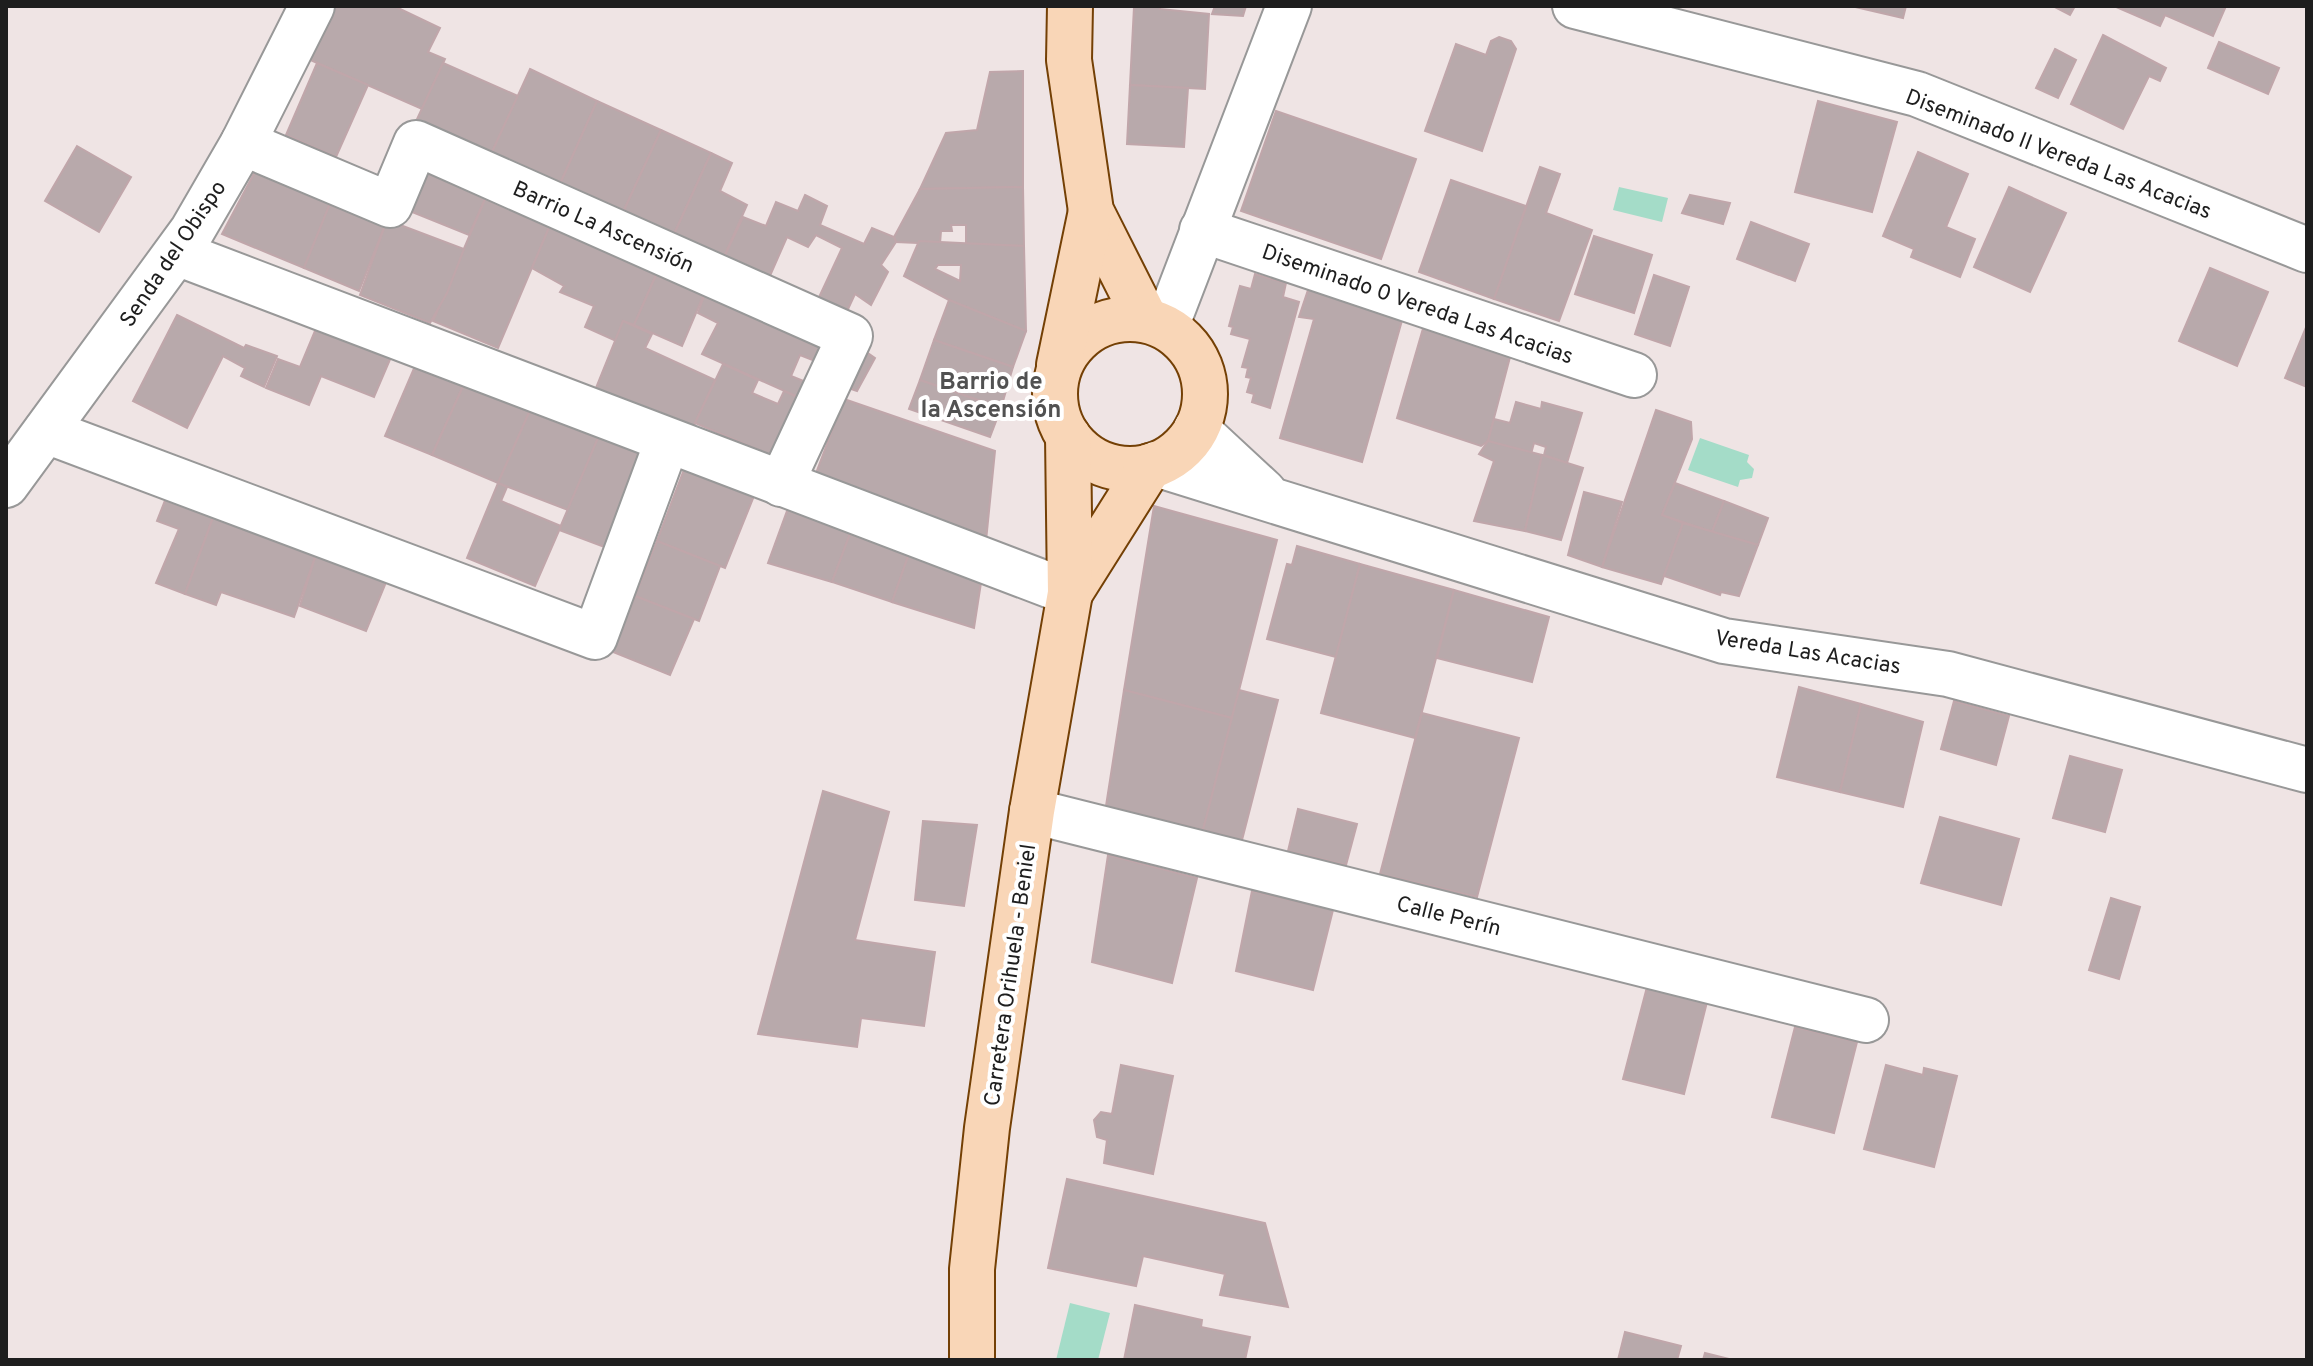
<svg xmlns="http://www.w3.org/2000/svg" width="2313" height="1366" font-family="Overpass,sans-serif">
<rect width="100%" height="100%" fill="#efe4e4"/>
<g fill="#a4dcc8">
<polygon points="1619,187 1668,198 1662,222 1613,210"/>
<polygon points="1700,438 1749,455 1747,462 1754,469 1752,478 1740,480 1738,487 1688,470"/>
<polygon points="1070,1303 1110,1313 1098,1360 1056,1360"/>
</g>
<g fill="#b8a9ab" stroke="#c0a6aa" stroke-width="2" fill-rule="evenodd">
<polygon points="332,6 394,6 440,28 428,52 445,59 422,109 308,59"/>
<polygon points="1161,6 1160,9 1209,14 1205,89 1130,85 1134,7"/>
<polygon points="1215,6 1246,6 1243,16 1212,14"/>
<polygon points="1851,6 1906,6 1903,18"/>
<polygon points="2053,6 2075,6 2070,15"/>
<polygon points="2114,6 2226,6 2213,36 2165,15 2160,26"/>
<polygon points="2103,35 2166,68 2160,81 2149,76 2123,129 2071,104"/>
<polygon points="1499,37 1511,41 1516,49 1482,151 1425,131 1456,44 1486,55 1491,41"/>
<polygon points="2219,42 2279,68 2268,94 2208,68"/>
<polygon points="2055,49 2076,60 2058,98 2036,88"/>
<polygon points="317,63 368,85 336,157 286,135"/>
<polygon points="443,63 518,96 487,163 412,130"/>
<polygon points="530,69 597,101 556,193 487,163"/>
<polygon points="1023,71 1023,187 920,189 946,133 977,130 990,72"/>
<polygon points="1130,85 1188,88 1184,147 1127,144"/>
<polygon points="597,101 661,130 619,221 556,193"/>
<polygon points="1818,101 1897,122 1872,212 1795,192"/>
<polygon points="1276,111 1416,159 1381,259 1241,211"/>
<polygon points="661,130 711,153 670,243 619,221"/>
<polygon points="77,146 131,177 99,232 45,201"/>
<polygon points="1918,152 1968,174 1946,227 1975,239 1960,277 1911,257 1914,249 1883,236"/>
<polygon points="711,153 732,163 720,191 747,205 720,266 670,243"/>
<polygon points="427,162 489,190 469,235 407,210"/>
<polygon points="259,164 333,196 304,268 222,234"/>
<polygon points="1540,167 1560,174 1546,213 1592,230 1559,321 1494,299"/>
<polygon points="1451,180 1526,206 1494,299 1419,272"/>
<polygon points="1023,187 1024,246 966,244 966,225 951,225 952,231 941,231 940,244 896,242 894,237 920,189"/>
<polygon points="2009,187 2066,213 2030,292 1974,267"/>
<polygon points="489,190 553,218 498,348 433,321"/>
<polygon points="805,195 827,206 820,225 864,244 872,228 894,237 896,242 881,265 888,272 871,305 855,294 843,320 814,308 842,248 816,235 808,247 787,237 766,285 720,266 743,217 766,226 776,202 798,211"/>
<polygon points="1690,195 1730,203 1723,224 1682,213"/>
<polygon points="333,196 387,220 359,291 304,268"/>
<polygon points="553,218 660,266 634,325 623,321 616,341 585,327 594,306 560,292 564,286 532,268"/>
<polygon points="387,220 464,249 447,293 430,323 360,295"/>
<polygon points="1751,222 1809,244 1795,281 1737,259"/>
<polygon points="1594,236 1652,255 1634,313 1575,294"/>
<path d="M919,241l105,5 2,85 -77,-31 -45,-24zM938,265h23l-1,16 -25,-12z"/>
<polygon points="660,266 707,287 682,346 634,325"/>
<polygon points="2210,268 2268,292 2237,366 2179,341"/>
<polygon points="1255,274 1286,283 1283,297 1299,302 1270,408 1252,402 1254,394 1247,392 1251,378 1246,377 1248,368 1242,367 1250,339 1231,334 1233,327 1229,326 1240,286 1251,289"/>
<polygon points="1654,275 1689,287 1670,346 1635,334"/>
<polygon points="1310,284 1403,317 1362,462 1280,438 1314,319 1299,317"/>
<polygon points="707,287 834,342 825,365 800,355 791,376 816,386 809,402 702,354 718,323 698,313"/>
<polygon points="949,300 1026,331 1013,367 934,340"/>
<polygon points="322,314 397,343 374,397 321,376 309,405 266,388 278,359 300,367"/>
<polygon points="177,315 244,348 246,345 277,356 264,387 241,376 245,368 223,356 187,428 133,401"/>
<polygon points="623,321 652,334 645,348 715,380 693,428 596,388"/>
<polygon points="1424,325 1510,357 1488,441 1481,446 1397,418"/>
<polygon points="2307,325 2307,387 2285,378"/>
<polygon points="934,340 1013,367 1001,408 920,380"/>
<polygon points="865,351 875,358 857,391 845,387"/>
<polygon points="421,352 469,373 432,455 385,436"/>
<polygon points="723,364 758,380 752,393 778,404 784,391 809,402 785,461 695,423"/>
<polygon points="469,373 535,399 498,483 432,455"/>
<polygon points="920,380 1001,408 990,437 909,409"/>
<polygon points="535,399 603,426 568,510 498,483"/>
<polygon points="844,399 995,451 986,541 815,476"/>
<polygon points="1516,402 1541,409 1542,402 1582,413 1567,463 1544,455 1546,447 1534,443 1531,454 1488,441 1494,419 1510,423"/>
<polygon points="1656,410 1691,422 1692,439 1662,515 1683,523 1661,584 1602,567"/>
<polygon points="603,426 647,443 607,548 559,530"/>
<polygon points="1488,441 1542,455 1525,531 1474,521 1494,461 1479,454"/>
<polygon points="1542,455 1583,468 1561,540 1525,531"/>
<polygon points="688,459 760,481 725,568 657,541"/>
<polygon points="498,483 507,487 501,501 561,526 535,586 467,558"/>
<polygon points="1675,483 1724,501 1712,532 1662,515"/>
<polygon points="171,485 218,504 185,594 156,583 179,529 157,521"/>
<polygon points="1584,492 1622,502 1602,567 1568,555"/>
<polygon points="791,500 854,523 832,582 768,563"/>
<polygon points="1724,501 1768,518 1758,545 1712,532"/>
<polygon points="218,504 319,546 294,617 221,592 216,605 185,594"/>
<polygon points="1154,506 1277,540 1232,718 1124,690"/>
<polygon points="854,523 912,545 892,602 832,582"/>
<polygon points="1683,523 1758,545 1739,596 1721,592 1720,595 1664,576"/>
<polygon points="321,538 389,575 366,631 300,606"/>
<polygon points="657,541 720,566 699,621 635,596"/>
<polygon points="912,545 983,570 974,628 892,602"/>
<polygon points="1297,546 1360,564 1336,657 1267,639 1287,564 1292,565"/>
<polygon points="1360,564 1454,590 1415,738 1321,713"/>
<polygon points="1454,590 1549,617 1532,682 1437,658"/>
<polygon points="635,596 694,619 670,675 613,652"/>
<polygon points="1799,687 1861,704 1840,792 1777,777"/>
<polygon points="1124,690 1232,718 1203,830 1106,806"/>
<polygon points="1239,690 1278,700 1242,840 1203,830"/>
<polygon points="1954,701 2009,716 1996,765 1941,749"/>
<polygon points="1861,704 1923,722 1903,807 1840,792"/>
<polygon points="1422,713 1519,738 1477,897 1380,874"/>
<polygon points="2070,756 2122,770 2105,832 2053,818"/>
<polygon points="823,791 889,812 855,940 935,952 924,1026 861,1018 857,1047 758,1034"/>
<polygon points="1298,809 1357,824 1346,865 1288,851"/>
<polygon points="1940,817 2019,839 2001,905 1921,883"/>
<polygon points="923,821 977,825 964,906 915,900"/>
<polygon points="1108,855 1197,878 1172,983 1092,962"/>
<polygon points="1252,891 1333,910 1313,990 1236,971"/>
<polygon points="2111,898 2140,907 2119,979 2089,970"/>
<polygon points="1647,987 1707,1002 1684,1094 1623,1079"/>
<polygon points="1795,1027 1857,1042 1834,1133 1772,1117"/>
<polygon points="1121,1065 1173,1076 1153,1174 1104,1163 1107,1140 1097,1137 1094,1120 1101,1112 1112,1114"/>
<polygon points="1886,1065 1923,1075 1924,1068 1957,1076 1934,1167 1864,1149"/>
<polygon points="1067,1179 1265,1223 1288,1307 1220,1295 1225,1274 1143,1256 1136,1286 1048,1268"/>
<polygon points="1135,1305 1202,1320 1201,1327 1250,1337 1245,1360 1124,1360"/>
<polygon points="1625,1332 1681,1346 1677,1360 1618,1360"/>
<polygon points="1705,1353 1733,1360 1703,1360"/>
</g>
<g fill="none" stroke-linecap="round" stroke-linejoin="round">
<defs>
<g id="street">
<polyline points="1575,6 1917,94 2307,250"/>
<polyline points="243,143 390,205 416,143 850,336 781,484"/>
<polyline points="1202,230 1634,375"/>
<polyline points="177,253 1070,593"/>
<polyline points="1166,327 1289,6"/>
<polyline points="1196,429 1264,492"/>
<polyline points="46,431 595,637 667,442"/>
<polyline points="1156,464 1724,641 1948,674 2307,770"/>
<polyline points="6,485 192,231 243,143 312,6"/>
<polyline points="1032,811 1866,1020"/>
</g>
<g id="secondary">
<polyline points="1070,6 1069,60 1091,211 1146,320"/>
<circle cx="1130" cy="394" r="75"/>
<polyline points="1059,365 1091,211"/>
<polyline points="1070,593 1150,466"/>
<polyline points="972,1360 972,1269 987,1128 1032,811 1070,593 1068,436"/>
</g>
</defs>
<use href="#street" stroke="#989898" stroke-width="48"/>
<use href="#secondary" stroke="#744005" stroke-width="48"/>
<use href="#street" stroke="#fff" stroke-width="44"/>
<use href="#secondary" stroke="#f9d6b7" stroke-width="44"/>
</g>
<g text-anchor="middle" stroke-width="8" stroke-linejoin="round" paint-order="stroke">
<g font-size="22" fill="#1e1e1e" stroke="#fff">
<text transform="translate(2059 153) rotate(21)" y="8">Diseminado II Vereda Las Acacias</text>
<text transform="translate(604 226) rotate(24)" y="8">Barrio La Ascensión</text>
<text transform="translate(172 253) rotate(-56)" y="8">Senda del Obispo</text>
<text transform="translate(1418 303) rotate(19)" y="8">Diseminado 0 Vereda Las Acacias</text>
<text transform="translate(1808 651) rotate(9)" y="8">Vereda Las Acacias</text>
<text transform="translate(1449 915) rotate(14)" y="8">Calle Perín</text>
<text transform="translate(1009 975) rotate(-82)" y="8">Carretera Orihuela - Beniel</text>
</g>
<g font-size="24" font-weight="bold" fill="#515151" stroke="#fff">
<text x="991" y="389">Barrio de<tspan x="991" dy="28">la Ascensión</tspan></text>
</g>
</g>
<rect width="2313" height="1366" fill="none" stroke="#1e1e1e" stroke-width="16"/>
</svg>
